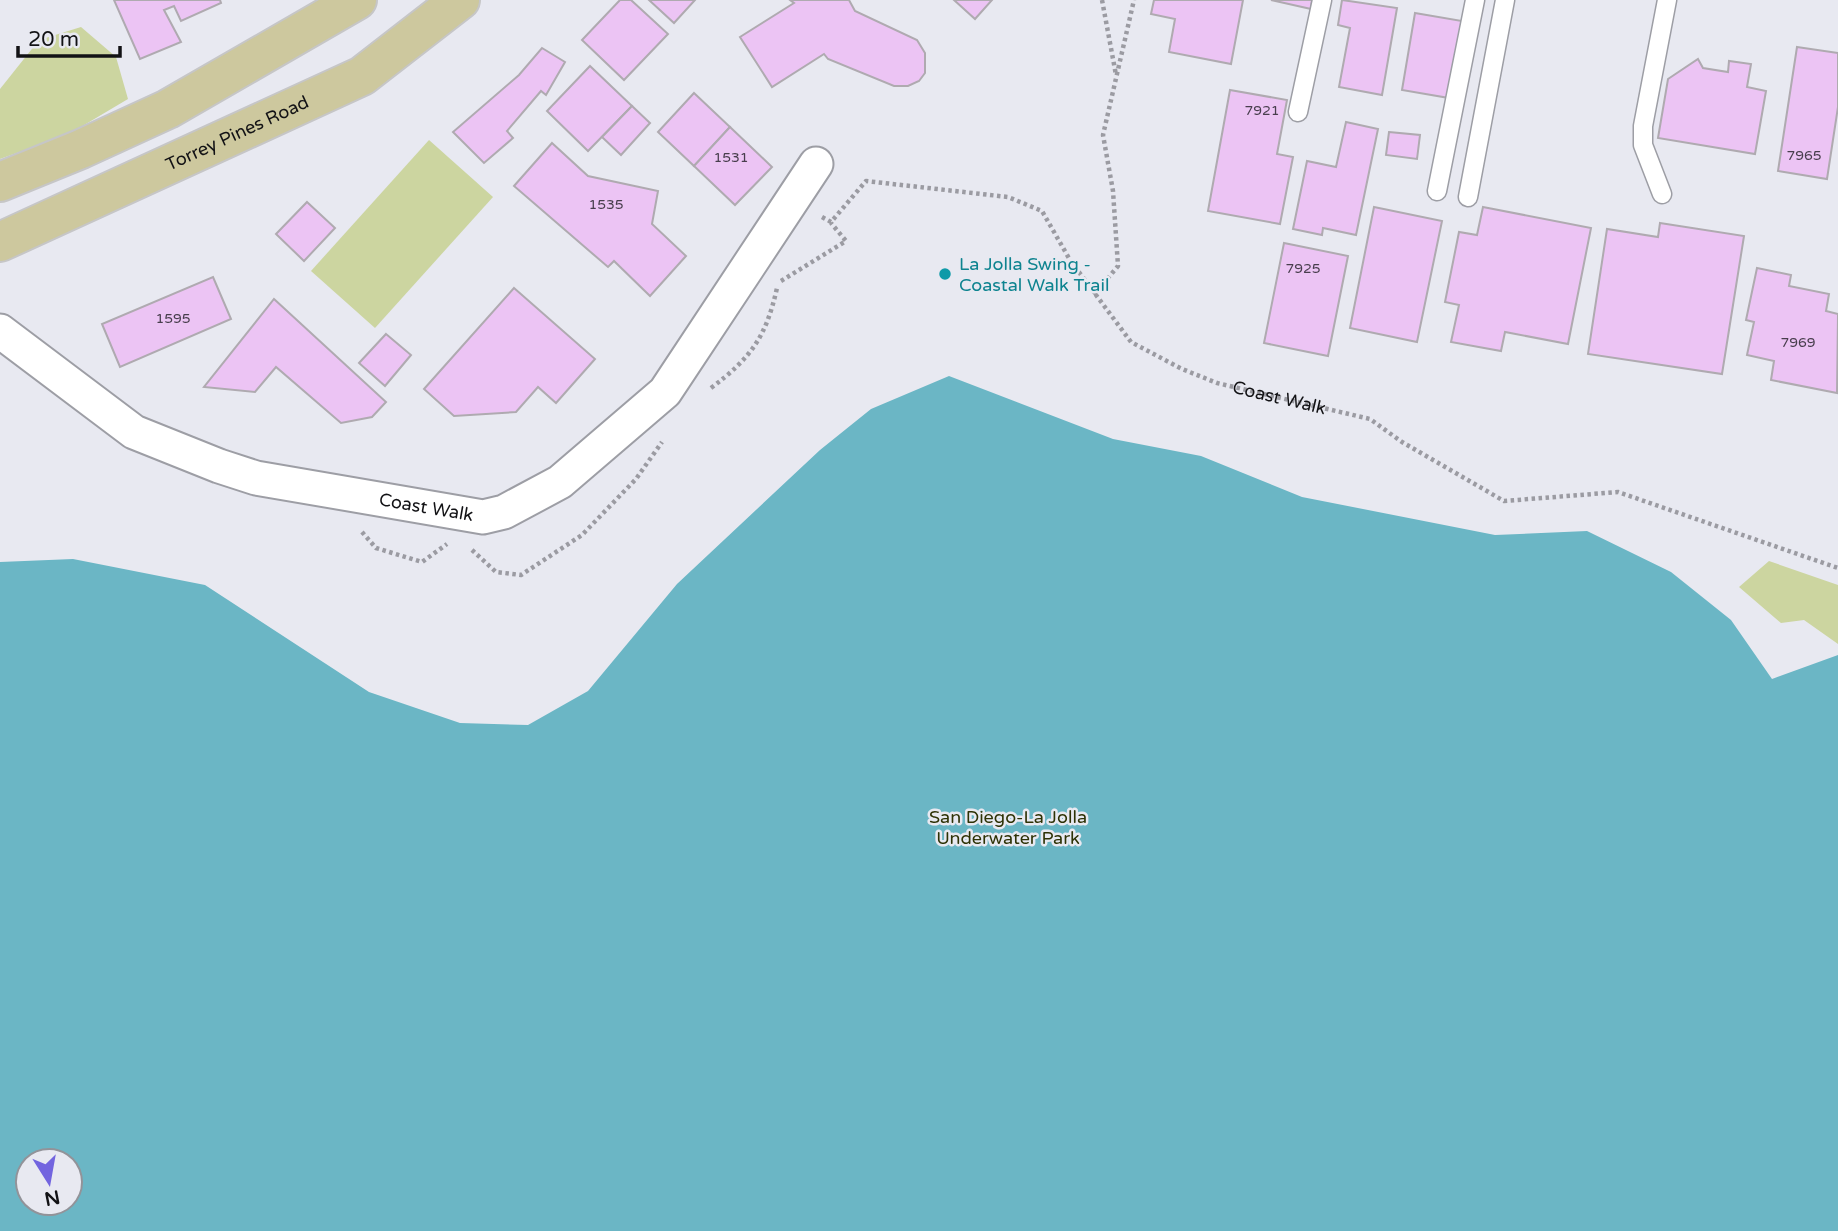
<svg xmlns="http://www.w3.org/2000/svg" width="1838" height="1231" font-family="'Varela Round',sans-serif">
<rect width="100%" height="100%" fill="#e8e9f1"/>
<g fill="#ccd5a0">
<polygon points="81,27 116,57 128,99 69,134 0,159 0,89 39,40"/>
<polygon points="429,140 493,197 375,328 311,271"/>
<polygon points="1769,561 1838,585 1838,644 1804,620 1781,623 1739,587"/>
</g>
<path fill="#6bb6c5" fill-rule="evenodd" d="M949,376l164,63 88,17 101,41 193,38 92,-4 84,41 60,48 41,59 66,-24v576h-1838v-669l73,-3 132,26 164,107 91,31 68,2 60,-34 89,-107 143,-134 51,-41zM28,1161h42v42h-42z"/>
<g fill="#ecc4f4" stroke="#afaab0" stroke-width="2">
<polygon points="114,0 220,0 221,3 181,21 174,6 164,10 181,42 140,59"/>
<polygon points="620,0 631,0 668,34 624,80 582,40"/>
<polygon points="649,0 695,0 674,23"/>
<polygon points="790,0 849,0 855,11 917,40 925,53 925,73 919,81 908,86 894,86 828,59 824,54 772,87 740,37 794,3"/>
<polygon points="954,0 992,0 975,19"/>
<polygon points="1154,0 1243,0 1231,64 1169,52 1175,19 1151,14"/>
<polygon points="1271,0 1312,0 1311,9"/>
<polygon points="1342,0 1397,8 1382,95 1339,87 1350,28 1338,25"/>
<polygon points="1415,13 1462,21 1449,98 1402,90"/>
<polygon points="1797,47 1838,53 1838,107 1827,179 1778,171"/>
<polygon points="542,48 565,62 546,95 541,91 507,131 513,138 484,163 453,132 519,75"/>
<polygon points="1698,59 1703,68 1728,72 1729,61 1751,64 1747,87 1766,91 1755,154 1658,138 1668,79"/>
<polygon points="590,66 632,106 588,151 547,111"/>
<polygon points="1230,90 1287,100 1277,154 1293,157 1280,224 1208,211"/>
<polygon points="694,93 730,127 694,166 658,132"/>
<polygon points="632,106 650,123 621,155 602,137"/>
<polygon points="1346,122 1378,129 1356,235 1323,228 1322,235 1293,229 1307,161 1336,167"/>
<polygon points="730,127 772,167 735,205 694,166"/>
<polygon points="1389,132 1420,135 1417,159 1386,155"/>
<polygon points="552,143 588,176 658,191 652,224 686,256 650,296 614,261 608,267 514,186"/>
<polygon points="307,202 335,228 304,261 276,234"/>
<polygon points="1374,207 1442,221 1417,342 1350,328"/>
<polygon points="1483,207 1591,228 1568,344 1505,332 1501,351 1451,342 1459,305 1445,302 1459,232 1477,235"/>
<polygon points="1660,223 1744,236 1722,374 1588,354 1607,229 1658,237"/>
<polygon points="1284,243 1348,256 1328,356 1264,343"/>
<polygon points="1757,268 1791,275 1789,286 1829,294 1826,311 1838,314 1837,393 1771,380 1774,361 1747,355 1754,322 1746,320"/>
<polygon points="213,277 231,319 120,367 102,324"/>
<polygon points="514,288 595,359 556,403 538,387 516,412 454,416 424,389"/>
<polygon points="274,299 386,402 372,417 341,423 276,367 255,392 204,387"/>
<polygon points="386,334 411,355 385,386 359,363"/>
</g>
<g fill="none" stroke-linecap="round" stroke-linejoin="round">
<defs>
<g id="service">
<polyline points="1298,112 1322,0"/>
<polyline points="1437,191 1475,0"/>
<polyline points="1662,194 1643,145 1643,126 1667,0"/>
<polyline points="1468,197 1505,0"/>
</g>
<g id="minor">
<path id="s2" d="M0,331l134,101 85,34 37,12 227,39 21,-5 56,-30 105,-90 151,-228"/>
</g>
<g id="primary">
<polyline points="0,182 81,149 168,109 357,0"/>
<path id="s3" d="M0,242l362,-166 98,-76"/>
</g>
</defs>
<use href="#service" stroke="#9d9ea5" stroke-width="21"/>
<use href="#minor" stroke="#9d9ea5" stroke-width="37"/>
<use href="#primary" stroke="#c6c6c7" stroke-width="42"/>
<g stroke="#9b9ba2" stroke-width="4.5" stroke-dasharray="3.5 3.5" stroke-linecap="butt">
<polyline points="1102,0 1116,75"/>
<path id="s1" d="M822,217l9,5 35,-41 142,16 34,14 28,49 61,82 51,27 35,14 153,36 32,23 102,59 114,-9 220,76"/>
<polyline points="781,281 846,241 831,223"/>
<polyline points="1094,295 1118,266 1113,191 1103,135 1134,0"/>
<path d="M711,388c40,-30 55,-51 66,-100"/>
<polyline points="362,532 376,548 422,562 447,544"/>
<polyline points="472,550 496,572 521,575 582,535 636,479 662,442"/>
</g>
<use href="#service" stroke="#fff" stroke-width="18"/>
<use href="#minor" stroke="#fff" stroke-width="33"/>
<use href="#primary" stroke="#cdc89e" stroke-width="38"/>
</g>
<circle fill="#0f9aa8" stroke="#e8e9f1" stroke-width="2.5" cx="945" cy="274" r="7"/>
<g text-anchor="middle" stroke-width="5" stroke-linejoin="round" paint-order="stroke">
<g font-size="14" fill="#483e4d">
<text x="1262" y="115">7921</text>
<text x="1804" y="160">7965</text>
<text x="731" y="162">1531</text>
<text x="606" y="209">1535</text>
<text x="1303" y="273">7925</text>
<text x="173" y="323">1595</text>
<text x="1798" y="347">7969</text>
</g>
<g font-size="18" fill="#121215" stroke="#e8e9f1">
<text dy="6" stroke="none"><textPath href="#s3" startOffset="261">Torrey Pines Road</textPath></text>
<text dy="6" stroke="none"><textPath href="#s1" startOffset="562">Coast Walk</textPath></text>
<text dy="6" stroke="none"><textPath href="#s2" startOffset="471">Coast Walk</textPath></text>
</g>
<g font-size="18" fill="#0d838f" stroke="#e8e9f1" text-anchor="start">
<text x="959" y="270">La Jolla Swing -<tspan x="959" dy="21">Coastal Walk Trail</tspan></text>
</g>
<g font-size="18" fill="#2d3205" stroke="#e8e9f1">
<text x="1008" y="823">San Diego-La Jolla<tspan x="1008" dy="21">Underwater Park</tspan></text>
</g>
</g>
<g transform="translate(49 1182) rotate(169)"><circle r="33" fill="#e8e9f1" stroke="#929399" stroke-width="2"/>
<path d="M0-5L12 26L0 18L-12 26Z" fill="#7264df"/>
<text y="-10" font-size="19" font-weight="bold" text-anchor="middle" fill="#121215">N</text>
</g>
<path d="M18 46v10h102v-10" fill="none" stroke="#121215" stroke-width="3.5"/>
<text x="28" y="46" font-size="21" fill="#121215" stroke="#e8e9f1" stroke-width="5" paint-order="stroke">20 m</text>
</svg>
